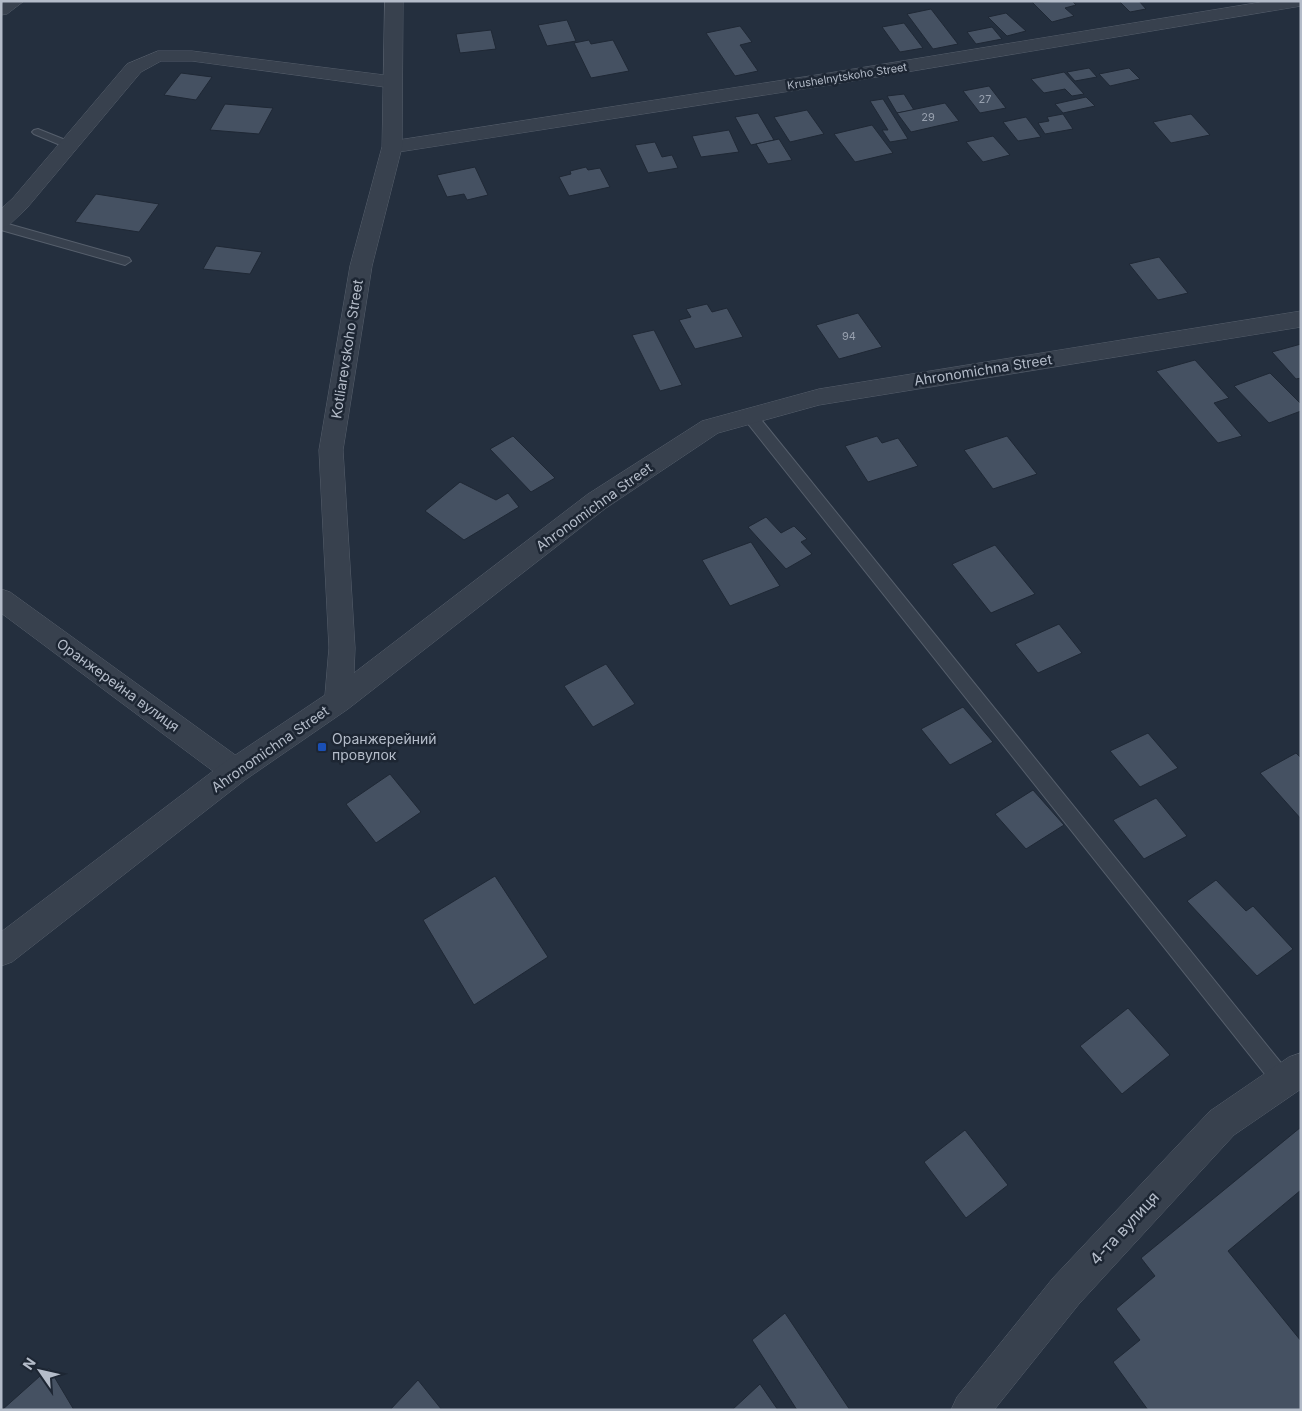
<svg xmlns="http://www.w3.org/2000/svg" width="1302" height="1411" font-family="Inter,sans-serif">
<rect width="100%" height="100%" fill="#242f3e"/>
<g fill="#455162" stroke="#1f2835">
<polygon points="1072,1 1076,5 1065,8 1074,16 1052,22 1032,2"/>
<polygon points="1119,1 1139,1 1146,9 1130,12"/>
<polygon points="931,9 958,44 933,49 907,14"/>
<polygon points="1006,13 1026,31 1007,36 988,17"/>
<polygon points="567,20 576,41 547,46 538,25"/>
<polygon points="904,23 923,48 900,52 882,27"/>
<polygon points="740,26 752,42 740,45 758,71 735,76 706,33"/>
<polygon points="992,27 1002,39 976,44 967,32"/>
<polygon points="491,30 496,49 460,53 456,34"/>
<polygon points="589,40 591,44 613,40 629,71 591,78 574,43"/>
<polygon points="1089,68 1097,77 1075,81 1067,72"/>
<polygon points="1129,68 1140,79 1110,86 1099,74"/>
<polygon points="1064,72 1084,94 1072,96 1065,89 1044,93 1031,79"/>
<polygon points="181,73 212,77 196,100 164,95"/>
<polygon points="989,86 1006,108 980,113 963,91"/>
<polygon points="904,94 914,110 897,113 887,96"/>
<polygon points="1086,97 1095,106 1063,113 1055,104"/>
<polygon points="883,99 908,139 890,142 882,130 888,130 870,101"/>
<polygon points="945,103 959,121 911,132 897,113"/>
<polygon points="225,104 273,108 259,134 210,130"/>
<polygon points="807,110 824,134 790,142 774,117"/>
<polygon points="758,113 774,140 751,145 735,117"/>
<polygon points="1063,114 1073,129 1045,134 1038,123 1049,121 1047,117"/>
<polygon points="1191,114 1210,135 1171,143 1153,122"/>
<polygon points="1026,117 1041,137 1018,141 1003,122"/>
<polygon points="872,125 893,153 855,162 834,134"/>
<polygon points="729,130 739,152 701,157 692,136"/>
<polygon points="993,136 1010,155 983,162 966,142"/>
<polygon points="779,139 792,160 768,164 756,144"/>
<polygon points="655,142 662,157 672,155 678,168 648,173 635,145"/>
<polygon points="475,167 488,195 467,200 464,194 447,197 437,175"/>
<polygon points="586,167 588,170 600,168 610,187 569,196 559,177 571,174 570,171"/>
<polygon points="96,194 159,204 139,232 75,222"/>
<polygon points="216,246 262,252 250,274 203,269"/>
<polygon points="1159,257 1188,293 1158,300 1129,264"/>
<polygon points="707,304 712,312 727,308 743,337 695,349 679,320 691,317 686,309"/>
<polygon points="858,313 882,347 839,359 816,325"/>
<polygon points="654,330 682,385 660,391 632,335"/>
<polygon points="1301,344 1301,378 1296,379 1272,352"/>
<polygon points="1195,360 1229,398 1214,403 1242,436 1218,443 1156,371"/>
<polygon points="1270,373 1301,404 1301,411 1269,423 1234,386"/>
<polygon points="513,436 555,478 531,492 490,449"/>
<polygon points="877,436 882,443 898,438 918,466 868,482 845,446"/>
<polygon points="1007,436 1037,474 993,489 964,450"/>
<polygon points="460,482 496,500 508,493 519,507 464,540 425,511"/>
<polygon points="766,517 781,533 794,526 807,539 801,542 812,554 786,569 748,527"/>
<polygon points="751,542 780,586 730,606 702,560"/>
<polygon points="995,545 1035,594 991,613 952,564"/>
<polygon points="1059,624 1082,653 1038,673 1015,644"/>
<polygon points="606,664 635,704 593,727 564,686"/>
<polygon points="963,707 993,742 950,765 921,729"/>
<polygon points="1148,733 1178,768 1140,787 1110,751"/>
<polygon points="1296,753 1301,758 1301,819 1260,773"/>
<polygon points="390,774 421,812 376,843 346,804"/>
<polygon points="1033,790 1064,825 1026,849 995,814"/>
<polygon points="1156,798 1187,836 1144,859 1113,820"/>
<polygon points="495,876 548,957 474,1005 423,920"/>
<polygon points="1216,880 1246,911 1253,906 1293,949 1257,976 1187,901"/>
<polygon points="1128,1008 1170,1055 1122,1094 1080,1046"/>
<polygon points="1301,1127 1301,1190 1228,1251 1301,1341 1301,1410 1148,1410 1113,1362 1140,1340 1116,1309 1155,1276 1141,1258"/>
<polygon points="965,1130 1008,1185 966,1218 924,1162"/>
<polygon points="785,1313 850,1410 797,1410 752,1340"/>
<polygon points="49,1368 74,1410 2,1410"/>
<polygon points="418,1380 442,1410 390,1410"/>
<polygon points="760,1384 778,1410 732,1410"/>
</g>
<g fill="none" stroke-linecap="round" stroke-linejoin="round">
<defs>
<g id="service">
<polygon points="38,129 73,143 75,145 69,149 65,147 34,134 32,132 34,130"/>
<polygon points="1,222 129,258 131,261 125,265 1,230"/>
<polygon points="750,411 755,412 1290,1074 1293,1081 1290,1088 1283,1091 1276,1088 745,420 743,416 745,412"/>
</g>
<g id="minor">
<polygon points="3,1 24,1 7,14 1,15"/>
<polygon points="1268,1 1301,1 1301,6 829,85 392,153 385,151 382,147 385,143 392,141 829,73"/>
<polygon points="158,51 192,51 392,76 399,78 401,82 399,86 392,88 192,61 161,61 141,72 27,208 8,226 1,228 1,209 13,198 127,64"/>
<polygon points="1,589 10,592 245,762 249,771 245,780 235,784 225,780 1,613"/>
<polygon points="1301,1053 1301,1089 1234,1135 1079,1304 994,1410 951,1410 957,1397 1053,1278 1210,1111 1289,1057"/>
</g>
<polygon id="tertiary" points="385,1 403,1 402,147 372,266 343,450 355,648 354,673 588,494 702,421 819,389 1301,311 1301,327 819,405 718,433 606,508 348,709 245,780 12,962 1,966 1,932 225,762 325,695 329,648 319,450 350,266 382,147"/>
</defs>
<use href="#service" stroke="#565f6c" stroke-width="2"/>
<use href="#minor" stroke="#565f6c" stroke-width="1"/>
<use href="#tertiary" stroke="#565f6c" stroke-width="1"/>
<use href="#service" fill="#38414e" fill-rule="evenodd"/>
<use href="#minor" fill="#38414e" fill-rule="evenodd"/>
<use href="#tertiary" fill="#38414e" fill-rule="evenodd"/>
</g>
<rect fill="#1a4fb4" stroke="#1d2633" stroke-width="2" x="317" y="742" width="10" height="10" rx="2.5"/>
<g text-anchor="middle" stroke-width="5" stroke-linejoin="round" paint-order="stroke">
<g font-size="11" fill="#b4bcc9" stroke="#1d2633">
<text transform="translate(847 76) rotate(-9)" y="4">Krushelnytskoho Street</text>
</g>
<g font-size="11" fill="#98a1af">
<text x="985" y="103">27</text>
<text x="928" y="121">29</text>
<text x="849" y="340">94</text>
</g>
<g font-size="14" fill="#b4bcc9" stroke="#1d2633">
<text transform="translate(347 349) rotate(-81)" y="5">Kotliarevskoho Street</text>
<text transform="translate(983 370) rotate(-9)" y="5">Ahronomichna Street</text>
<text transform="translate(594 507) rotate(-36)" y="5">Ahronomichna Street</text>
<text transform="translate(118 685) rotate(36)" y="5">Оранжерейна вулиця</text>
<text transform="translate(270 749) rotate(-35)" y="5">Ahronomichna Street</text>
</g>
<g font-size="14" fill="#b4bcc9" stroke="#1d2633" text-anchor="start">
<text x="332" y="744">Оранжерейний<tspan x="332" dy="16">провулок</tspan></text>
</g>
<g font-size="16" fill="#b4bcc9" stroke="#1d2633">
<text transform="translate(1124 1228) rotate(-47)" y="6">4-та вулиця</text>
</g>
</g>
<rect width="1302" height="1411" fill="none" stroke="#b4bcc9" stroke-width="5"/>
<g transform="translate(40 1371) rotate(304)" stroke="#1d2633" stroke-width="4" paint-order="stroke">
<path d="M0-4L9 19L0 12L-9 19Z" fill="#b4bcc9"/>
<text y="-8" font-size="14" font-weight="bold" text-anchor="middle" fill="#b4bcc9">N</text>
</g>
</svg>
